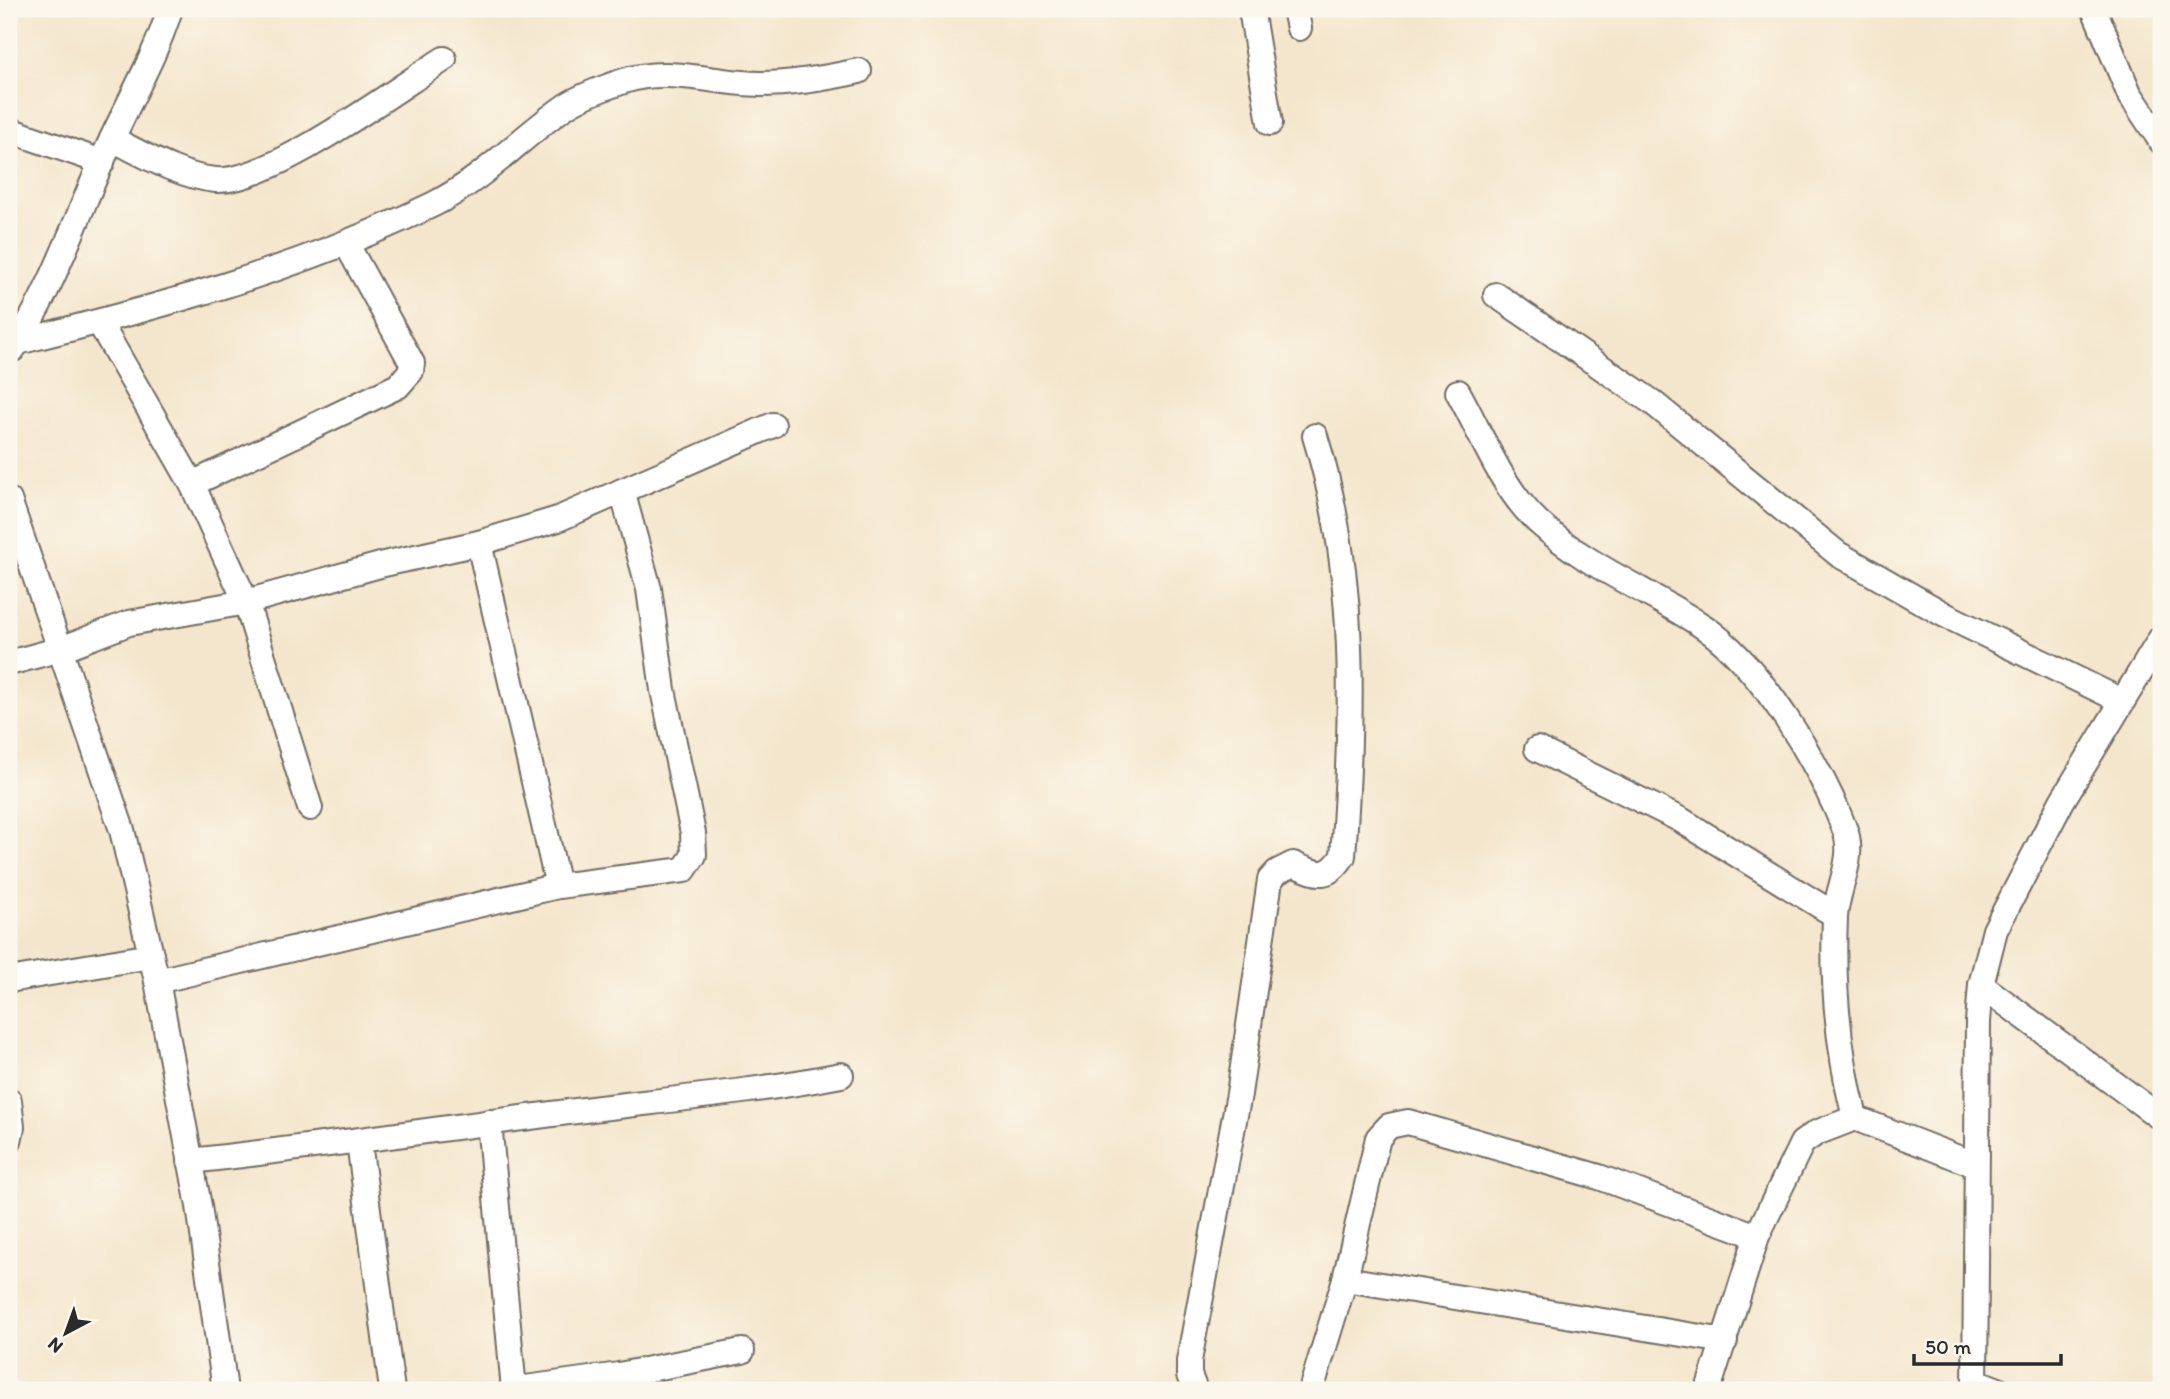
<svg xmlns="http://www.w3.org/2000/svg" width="2170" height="1399" font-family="Itim,sans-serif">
<rect width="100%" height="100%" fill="#fbf7ec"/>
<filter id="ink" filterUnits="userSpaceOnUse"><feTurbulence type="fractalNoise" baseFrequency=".0143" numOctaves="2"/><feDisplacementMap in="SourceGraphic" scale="14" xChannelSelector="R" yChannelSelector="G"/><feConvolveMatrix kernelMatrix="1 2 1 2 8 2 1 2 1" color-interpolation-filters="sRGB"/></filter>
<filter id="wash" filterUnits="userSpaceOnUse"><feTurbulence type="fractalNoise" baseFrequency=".00686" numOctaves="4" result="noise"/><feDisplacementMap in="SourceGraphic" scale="28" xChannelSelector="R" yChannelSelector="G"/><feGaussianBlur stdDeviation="1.57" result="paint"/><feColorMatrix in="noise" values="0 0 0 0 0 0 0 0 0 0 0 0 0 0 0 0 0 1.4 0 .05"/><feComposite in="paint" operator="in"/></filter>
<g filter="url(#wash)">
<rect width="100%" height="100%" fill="#f4e6cc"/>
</g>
<g filter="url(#ink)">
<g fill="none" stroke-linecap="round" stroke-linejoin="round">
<defs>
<g id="street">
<polyline points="1251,9 1270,123"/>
<polyline points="1295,9 1299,28"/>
<polyline points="2094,9 2129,93 2161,141"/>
<polyline points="9,130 102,162"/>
<path d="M112,139c31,15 68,38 104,41 53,4 179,-90 228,-121"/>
<polyline points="1496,295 1652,402 1838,554 1945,615 2122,701"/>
<polyline points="99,322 192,484 246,602 310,808"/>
<path d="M18,342c142,-35 284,-74 416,-138 50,-25 87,-67 132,-98 15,-10 40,-19 58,-25 45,-15 90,3 136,3 33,0 67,-6 99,-13"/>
<path d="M13,349c42,-63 66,-140 98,-208 20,-44 45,-86 59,-132"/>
<path d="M1458,392c24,43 44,97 80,130 49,45 112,69 166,105 58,40 116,138 141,203 11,29 -9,59 -10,88 -3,67 4,136 20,200"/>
<polyline points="192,484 398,386 411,371 412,363 346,243"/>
<polyline points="9,500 122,830 157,981 199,1206 225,1390"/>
<polyline points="479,543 558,886"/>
<polyline points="9,663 61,649 129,623 246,602 384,564 479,543 558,519 773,425"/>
<polyline points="1537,749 1681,820 1835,915"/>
<polyline points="9,980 151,956"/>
<polyline points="157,981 558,886 684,870 694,855 693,833 663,690 649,589 622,491"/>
<polyline points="1981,985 2161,1118"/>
<polyline points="9,1101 12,1127 9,1141"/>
<polyline points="489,1122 514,1390"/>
<polyline points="359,1142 392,1390"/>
<path d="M190,1161c121,-13 241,-31 362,-47 97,-13 193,-20 289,-39"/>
<polyline points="1345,1279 1725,1341"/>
<polyline points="1975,1381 1998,1390"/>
<polyline points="511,1390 619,1375 742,1351"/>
<path d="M1195,1390l-6,-15v-14l50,-267 31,-214 7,-8 16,-8c24,10 34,17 50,-8 10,-142 15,-282 -28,-420"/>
<polyline points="1311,1390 1345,1279 1378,1138 1389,1126 1408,1122 1599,1177 1757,1236"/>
<polyline points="1708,1390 1757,1236 1802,1143 1816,1133 1855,1118 1976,1165"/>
<polyline points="1975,1390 1978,1022 1981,985 1995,930 2062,801 2161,638"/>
</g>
</defs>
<use href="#street" stroke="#716c63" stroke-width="28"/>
<use href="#street" stroke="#fff" stroke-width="24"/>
</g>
</g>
<rect width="2170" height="1399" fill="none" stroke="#fbf7ec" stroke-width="35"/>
<g transform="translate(66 1333) rotate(221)" stroke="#fbf7ec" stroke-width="5" paint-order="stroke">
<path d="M0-5L12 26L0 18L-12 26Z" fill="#2b2b2b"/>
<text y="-10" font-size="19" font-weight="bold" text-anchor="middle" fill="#2b2b2b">N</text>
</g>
<path d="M1914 1354v10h147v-10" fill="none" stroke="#2b2b2b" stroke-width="3.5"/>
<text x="1925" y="1354" font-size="21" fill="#2b2b2b" stroke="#fbf7ec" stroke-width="5" paint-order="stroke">50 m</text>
</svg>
